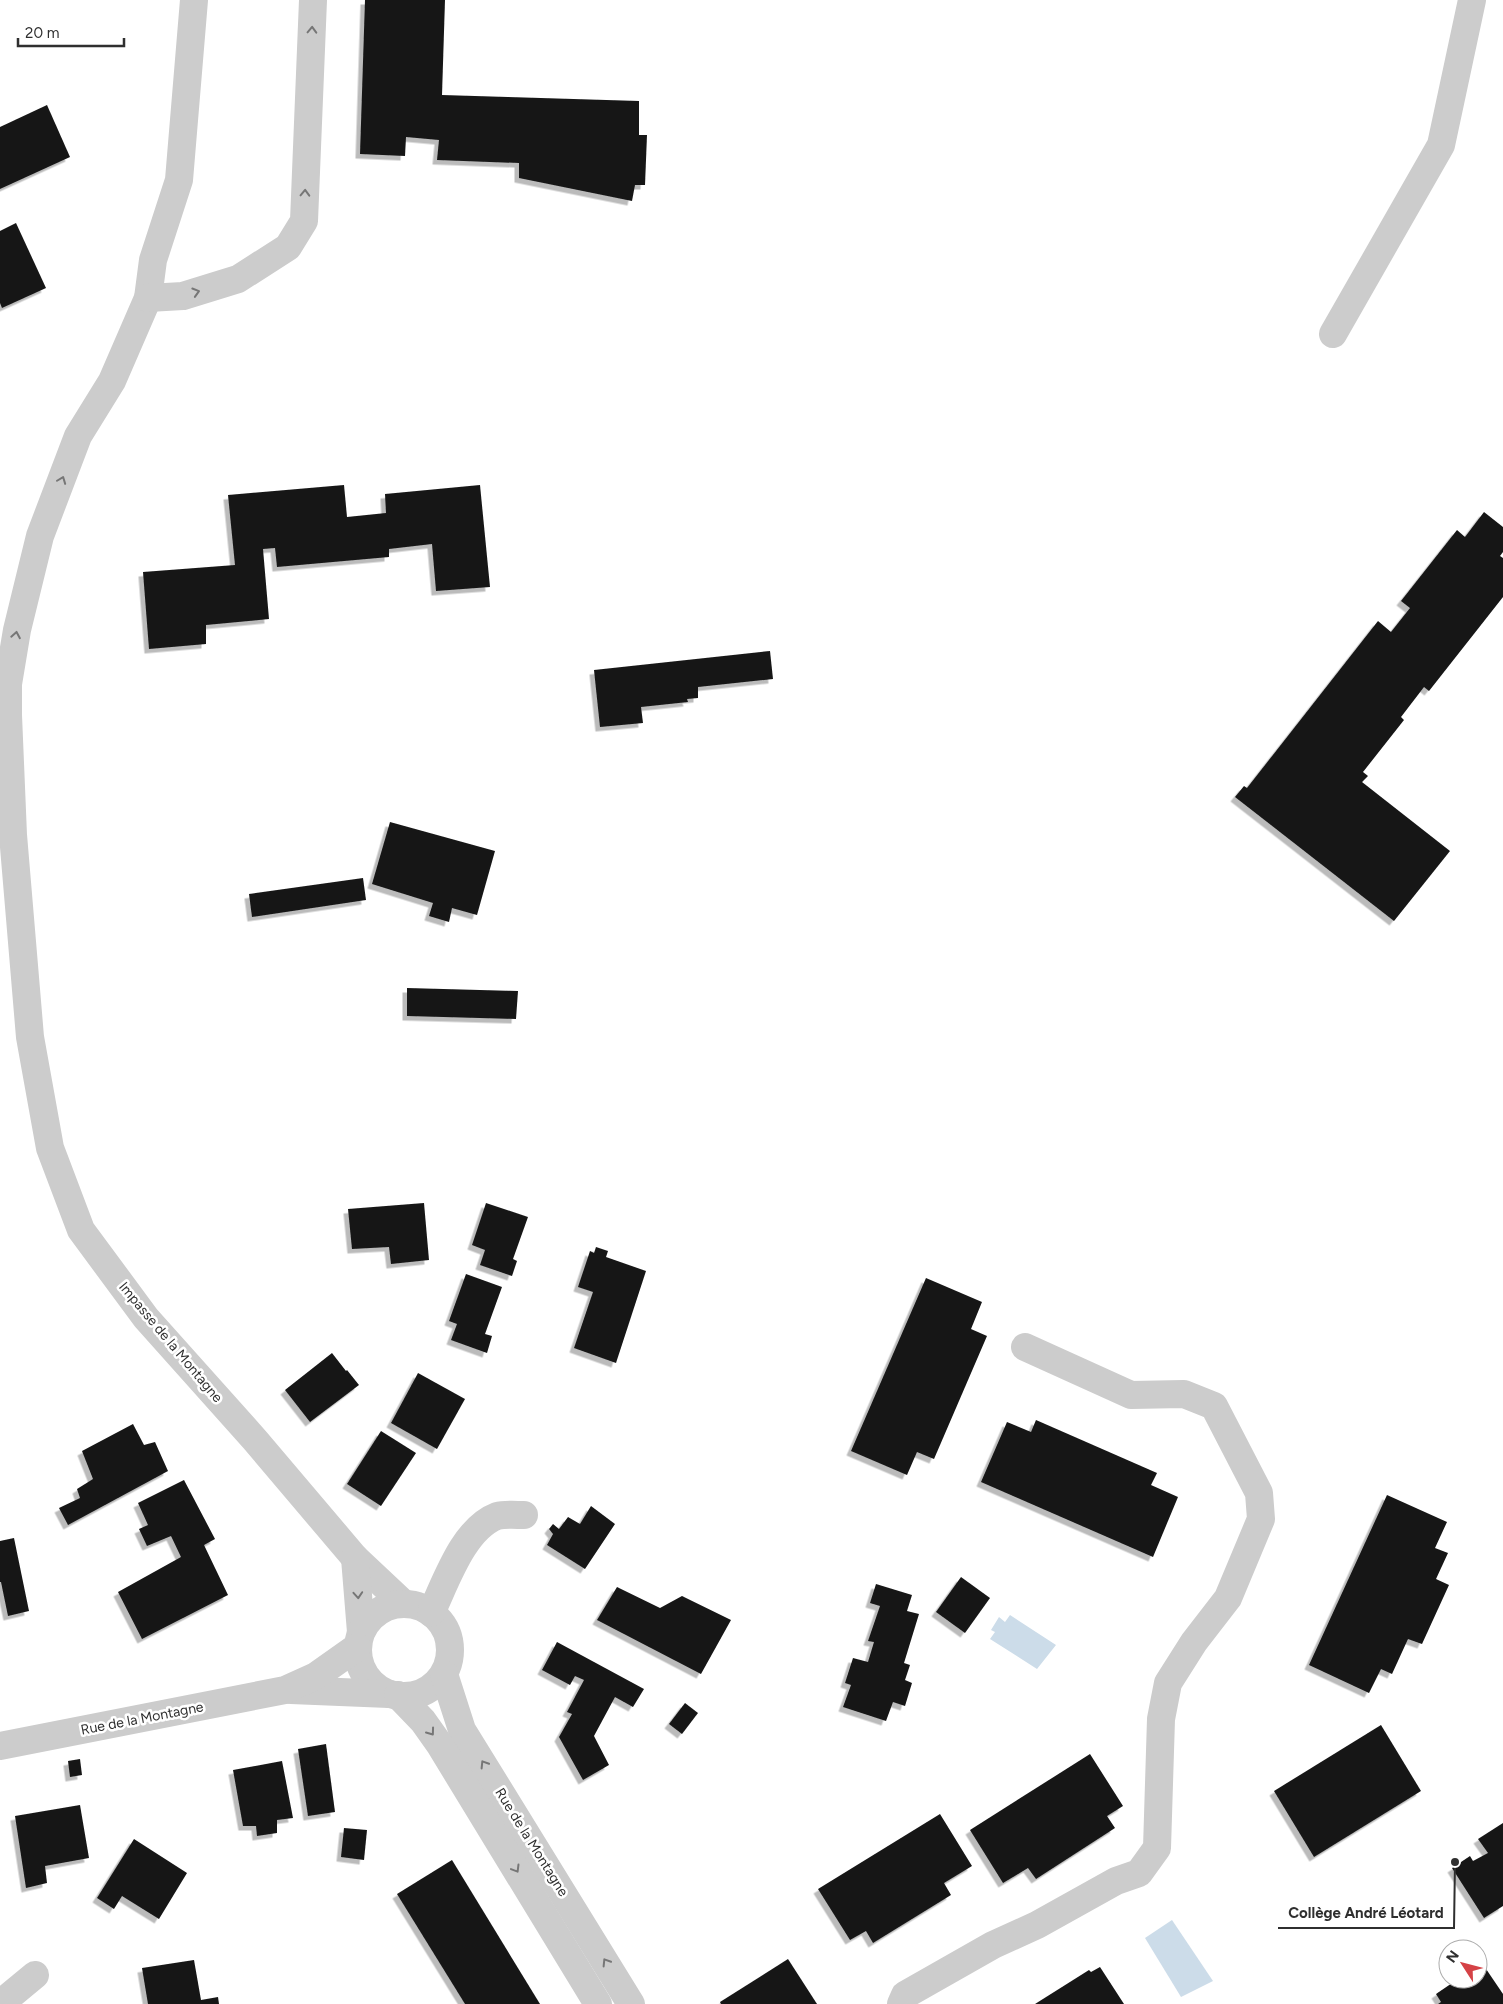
<svg xmlns="http://www.w3.org/2000/svg" width="1503" height="2004" font-family="Figtree,sans-serif">
<defs>
<filter id="shadow"><feDropShadow dx="-4.5" dy="4.5" stdDeviation="0" flood-color="#0004"/></filter>
</defs>
<rect width="100%" height="100%" fill="#fff"/>
<g fill="#ccdce9">
<polygon points="1010,1615 1056,1645 1037,1669 990,1639 995,1632 991,1630 999,1617 1005,1622"/>
<polygon points="1172,1920 1213,1981 1181,1997 1145,1938"/>
</g>
<g fill="#161616" filter="url(#shadow)">
<polygon points="365,0 445,0 442,95 639,101 639,135 647,135 645,185 635,185 632,201 519,178 519,163 437,160 439,140 406,137 405,156 360,154"/>
<polygon points="47,105 70,157 0,189 0,127"/>
<polygon points="16,223 46,288 2,308 0,303 0,231"/>
<polygon points="344,485 347,517 386,513 385,494 480,485 490,587 436,591 432,544 389,549 389,557 277,567 275,548 263,549 269,619 206,625 206,644 149,649 143,572 235,565 228,495"/>
<polygon points="1484,512 1503,527 1503,552 1500,556 1503,558 1503,597 1429,691 1424,687 1401,717 1404,720 1363,772 1368,776 1362,782 1450,851 1394,921 1235,797 1244,786 1247,788 1378,621 1391,632 1410,608 1401,601 1457,530 1465,537"/>
<polygon points="770,651 773,679 698,687 698,698 687,699 688,702 641,707 643,723 600,727 594,670"/>
<polygon points="390,822 495,851 477,915 452,908 449,922 429,916 433,903 372,884"/>
<polygon points="363,878 366,900 252,917 249,894"/>
<polygon points="407,988 518,991 516,1019 407,1016"/>
<polygon points="424,1203 429,1260 391,1264 389,1247 352,1249 348,1209"/>
<polygon points="486,1203 528,1217 513,1259 517,1261 512,1276 480,1265 485,1250 472,1245"/>
<polygon points="596,1247 608,1251 606,1257 646,1271 616,1363 574,1348 593,1292 578,1287 590,1251 594,1253"/>
<polygon points="466,1274 502,1287 485,1334 492,1336 487,1353 451,1340 457,1324 449,1321"/>
<polygon points="926,1278 982,1302 971,1329 987,1336 934,1459 917,1452 907,1475 851,1451"/>
<polygon points="332,1353 346,1371 347,1370 359,1385 310,1422 285,1390"/>
<polygon points="418,1373 465,1399 437,1449 391,1423"/>
<polygon points="1036,1420 1157,1473 1151,1485 1178,1497 1153,1557 981,1482 1007,1422 1031,1432"/>
<polygon points="133,1424 144,1445 155,1442 168,1471 68,1525 59,1508 80,1498 77,1489 93,1479 82,1451"/>
<polygon points="381,1431 416,1453 381,1506 347,1484"/>
<polygon points="184,1480 215,1539 204,1545 228,1595 142,1639 118,1592 181,1557 171,1536 147,1546 139,1529 148,1525 138,1503"/>
<polygon points="1387,1495 1447,1522 1435,1548 1448,1553 1436,1579 1449,1585 1422,1644 1408,1639 1392,1674 1381,1669 1369,1693 1309,1665"/>
<polygon points="591,1506 615,1524 585,1569 547,1545 553,1534 549,1529 553,1524 559,1529 568,1517 580,1524"/>
<polygon points="14,1538 29,1611 8,1616 1,1582 0,1582 0,1541"/>
<polygon points="961,1577 990,1598 965,1633 936,1612"/>
<polygon points="876,1584 912,1595 907,1611 919,1614 904,1663 910,1665 905,1680 912,1683 905,1706 893,1702 886,1721 843,1707 851,1685 845,1683 853,1658 868,1662 874,1642 868,1641 880,1606 870,1603"/>
<polygon points="617,1587 660,1608 682,1596 731,1620 701,1674 597,1620"/>
<polygon points="557,1642 644,1689 633,1707 615,1697 594,1736 609,1765 583,1780 559,1737 572,1714 567,1712 584,1680 575,1676 570,1685 542,1670"/>
<polygon points="685,1703 698,1713 682,1734 669,1724"/>
<polygon points="1381,1725 1421,1791 1314,1857 1274,1791"/>
<polygon points="326,1744 335,1812 308,1816 298,1749"/>
<polygon points="1090,1754 1123,1806 1107,1816 1115,1828 1036,1879 1028,1868 1003,1883 970,1830"/>
<polygon points="80,1759 82,1775 70,1777 68,1761"/>
<polygon points="282,1761 293,1818 277,1820 277,1833 257,1836 256,1826 243,1826 233,1770"/>
<polygon points="80,1805 89,1858 45,1866 47,1883 26,1888 15,1816"/>
<polygon points="940,1814 972,1866 944,1883 951,1895 873,1943 866,1931 850,1940 818,1889"/>
<polygon points="1503,1823 1503,1906 1484,1918 1452,1868 1470,1856 1473,1861 1488,1853 1478,1839"/>
<polygon points="344,1828 367,1830 364,1860 341,1857"/>
<polygon points="134,1839 187,1873 159,1919 122,1896 114,1909 97,1898"/>
<polygon points="452,1860 540,2004 465,2004 397,1894"/>
<polygon points="788,1959 817,2004 721,2004 720,2002"/>
<polygon points="194,1960 201,2000 218,1997 219,2004 148,2004 142,1968"/>
<polygon points="1482,1963 1503,1994 1503,2004 1438,2004 1441,2002 1436,1994 1458,1979 1478,1979 1478,1966"/>
<polygon points="1100,1967 1124,2004 1035,2004 1089,1970 1091,1972"/>
</g>
<g fill="none" stroke-linecap="round" stroke-linejoin="round">
<g stroke="#ccc" stroke-width="28">
<polyline points="194,0 179,180 153,260 148,298 112,381 78,436 40,536 17,630 8,684 8,715 13,835 30,1037 50,1148 81,1230 146,1318 255,1440 355,1558 404,1604"/>
<polyline points="148,298 183,296 238,279 288,247 304,221 313,0"/>
<polyline points="1333,334 1441,145 1472,0"/>
<polyline points="355,1558 361,1632"/>
<circle cx="404" cy="1650" r="46"/>
<path d="M431,1613c15,-31 32,-84 66,-97 8,-2 19,-1 27,-1"/>
<polyline points="444,1674 462,1730 631,2004"/>
<polyline points="291,1690 389,1694"/>
<polyline points="398,1695 423,1721 440,1745 598,2004"/>
<polyline points="0,1746 285,1690 316,1676 357,1647"/>
<polyline points="0,2004 35,1975"/>
<polyline points="901,2004 905,1995 993,1945 1037,1925 1116,1881 1139,1873 1157,1848 1161,1719 1168,1683 1194,1642 1228,1598 1261,1519 1259,1493 1214,1406 1184,1394 1131,1395 1025,1347"/>
</g>
</g>
<defs><path id="oneway-chevron" d="M-2-3.5L2.5 0L-2 3.5" fill="none" stroke-width="1.6" stroke-linecap="round" stroke-linejoin="round" transform="scale(1.25)"/></defs>
<g stroke="#767676">
<use href="#oneway-chevron" transform="translate(312 30) rotate(-88)"/>
<use href="#oneway-chevron" transform="translate(305 193) rotate(-88)"/>
<use href="#oneway-chevron" transform="translate(196 292) rotate(-17)"/>
<use href="#oneway-chevron" transform="translate(62 480) rotate(-69)"/>
<use href="#oneway-chevron" transform="translate(16 635) rotate(-80)"/>
<use href="#oneway-chevron" transform="translate(358 1595) rotate(86)"/>
<use href="#oneway-chevron" transform="translate(431 1732) rotate(54)"/>
<use href="#oneway-chevron" transform="translate(484 1764) rotate(-122)"/>
<use href="#oneway-chevron" transform="translate(516 1869) rotate(59)"/>
<use href="#oneway-chevron" transform="translate(606 1962) rotate(-122)"/>
</g>
<g text-anchor="middle" stroke-width="5" stroke-linejoin="round" paint-order="stroke">
<g font-size="14" fill="#2f2f2f" stroke="#fff">
<text transform="translate(171 1342) rotate(50)" y="5">Impasse de la Montagne</text>
<text transform="translate(142 1718) rotate(-11)" y="5">Rue de la Montagne</text>
<text transform="translate(532 1842) rotate(58)" y="5">Rue de la Montagne</text>
</g>
</g>
<path fill="none" stroke="#2f2f2f" stroke-width="2" d="M1455 1862L1454 1928H1278"/>
<circle fill="#2f2f2f" stroke="#fff" stroke-width="2" cx="1455" cy="1862" r="5"/>
<g font-size="15" text-anchor="middle" font-weight="bold" fill="#2f2f2f" stroke="#fff" stroke-width="5" stroke-linejoin="round" paint-order="stroke">
<text x="1366" y="1918">Collège André Léotard</text>
</g>
<g transform="translate(1463 1964) rotate(306)"><circle r="24" fill="#ffffff" stroke="#acacac"/>
<path d="M0-4L9 19L0 12L-9 19Z" fill="#d54246"/>
<text y="-8" font-size="14" font-weight="bold" text-anchor="middle" fill="#2f2f2f">N</text>
</g>
<path d="M18 38v8h106v-8" fill="none" stroke="#2f2f2f" stroke-width="2.5"/>
<text x="25" y="38" font-size="15" fill="#2f2f2f" stroke="#ffffff" stroke-width="4" paint-order="stroke">20 m</text>
</svg>
